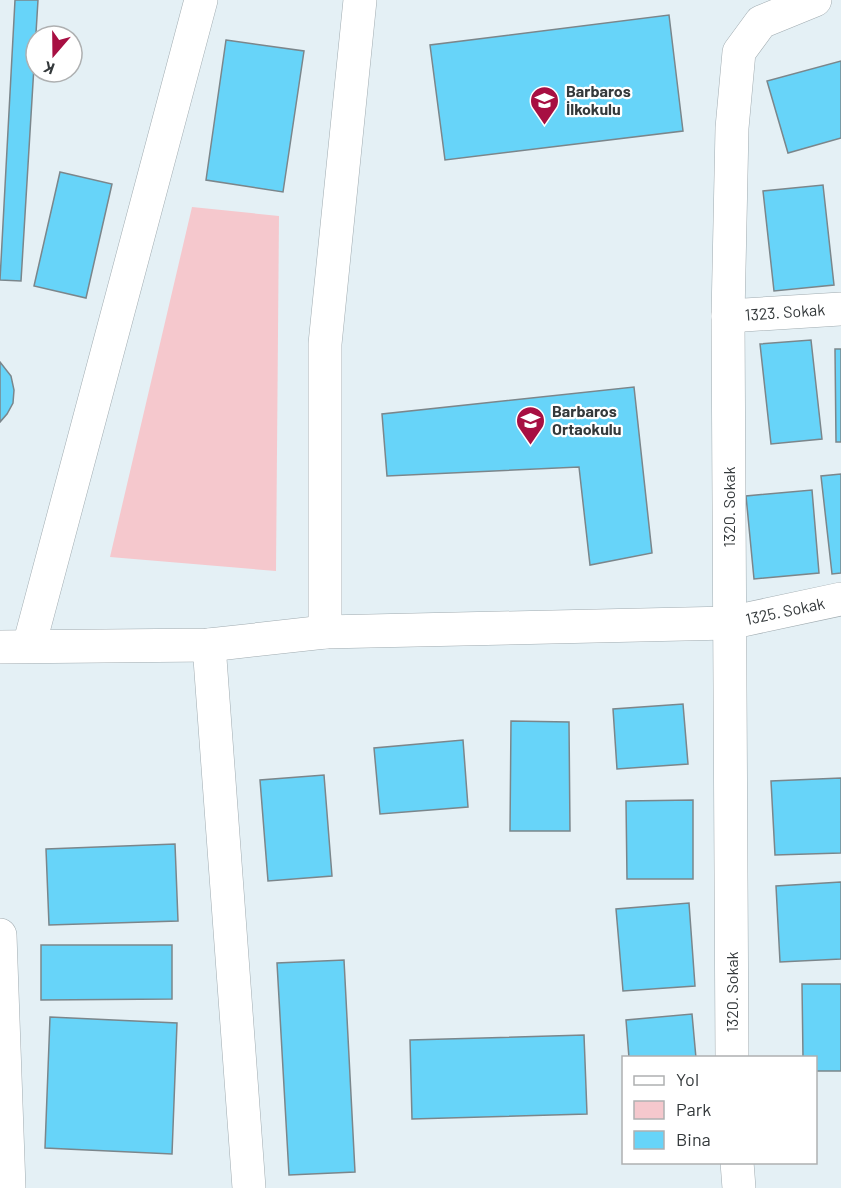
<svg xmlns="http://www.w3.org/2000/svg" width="841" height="1188" font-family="Barlow,sans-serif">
<rect width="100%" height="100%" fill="#e4f0f5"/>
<polygon fill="#f5c8cd" points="192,207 279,216 276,571 110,557"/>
<g fill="#67d4f9" stroke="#7b868b" stroke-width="1.5">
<polygon points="15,0 38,0 21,281 0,280"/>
<polygon points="669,15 683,131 445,160 430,45"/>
<polygon points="226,40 304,51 283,192 206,180"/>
<polygon points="841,61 841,138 788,153 767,81"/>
<polygon points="60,172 112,184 86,298 34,286"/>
<polygon points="823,185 834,285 774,291 763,191"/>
<polygon points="811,340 822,439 771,444 760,344"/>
<polygon points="835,349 841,349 841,442 836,442"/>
<polygon points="0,362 11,376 14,390 13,403 7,414 0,422"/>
<polygon points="634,387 652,553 590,565 579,467 387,476 382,414"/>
<polygon points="841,474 841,573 832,574 821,476"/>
<polygon points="812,490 819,573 754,579 746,496"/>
<polygon points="683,704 688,764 617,769 613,709"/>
<polygon points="511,721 569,722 570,831 510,831"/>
<polygon points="463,740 468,807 380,814 374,748"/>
<polygon points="324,775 332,876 268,881 260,780"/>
<polygon points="841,778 841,853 775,855 771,781"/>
<polygon points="693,800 693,879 627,879 626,801"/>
<polygon points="175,844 178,921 49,925 46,849"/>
<polygon points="841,882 841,959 780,962 776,886"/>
<polygon points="689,903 695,986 623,991 616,909"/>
<polygon points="41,945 172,945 172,999 41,1000"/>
<polygon points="344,960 355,1172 289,1175 277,963"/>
<polygon points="802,984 841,984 841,1071 816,1071 816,1058 803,1058"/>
<polygon points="692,1014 696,1058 629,1058 626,1020"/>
<polygon points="50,1017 177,1023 172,1154 45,1148"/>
<polygon points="584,1035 587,1114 412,1119 410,1040"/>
</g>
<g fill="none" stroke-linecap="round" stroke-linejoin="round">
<defs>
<g id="street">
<polyline points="728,316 841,309"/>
<polyline points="325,632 325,344 360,0"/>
<polyline points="209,645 249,1188"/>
<polyline points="29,646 201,0"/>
<polyline points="0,647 209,645 325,632 729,623 841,599"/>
<polyline points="0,935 9,1188"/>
<polyline points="732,1058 728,316 732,128 739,52 761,22 815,0"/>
<polyline points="737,1162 739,1188"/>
</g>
</defs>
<use href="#street" stroke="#a0abb0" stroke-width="34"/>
<use href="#street" stroke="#fff" stroke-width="33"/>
</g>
<defs>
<symbol id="school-pin" viewBox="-11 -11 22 30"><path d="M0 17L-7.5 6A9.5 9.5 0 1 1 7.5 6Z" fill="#a70f42" stroke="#fff"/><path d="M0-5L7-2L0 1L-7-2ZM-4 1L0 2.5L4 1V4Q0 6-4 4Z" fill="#fff"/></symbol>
</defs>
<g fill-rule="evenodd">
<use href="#school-pin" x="528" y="84" width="33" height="45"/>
<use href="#school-pin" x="514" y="404" width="33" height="45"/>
</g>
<g text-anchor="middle" stroke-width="4.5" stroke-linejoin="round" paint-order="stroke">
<g font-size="16" font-weight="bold" fill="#34393b" stroke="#fff" text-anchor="start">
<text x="566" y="97">Barbaros<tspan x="566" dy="18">İlkokulu</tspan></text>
<text x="552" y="417">Barbaros<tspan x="552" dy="18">Ortaokulu</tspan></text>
</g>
<g font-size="16" fill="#34393b" stroke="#fff">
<text transform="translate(785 312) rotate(-4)" y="6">1323. Sokak</text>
<text transform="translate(729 507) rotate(-90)" y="6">1320. Sokak</text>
<text transform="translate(785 611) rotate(-12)" y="6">1325. Sokak</text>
<text transform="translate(732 992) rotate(-90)" y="6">1320. Sokak</text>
</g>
</g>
<rect x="622" y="1056" width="195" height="108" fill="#ffffff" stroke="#aeb0b1" stroke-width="1.5"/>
<rect x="634" y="1076" width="30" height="9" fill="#ffffff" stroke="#aeb0b1" stroke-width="1.5"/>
<text x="676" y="1086" font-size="18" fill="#34393b">Yol</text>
<rect x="634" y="1101" width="30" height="18" fill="#f5c8cd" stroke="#aeb0b1" stroke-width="1.5"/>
<text x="676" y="1116" font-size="18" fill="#34393b">Park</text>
<rect x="634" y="1131" width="30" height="18" fill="#67d4f9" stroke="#aeb0b1" stroke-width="1.5"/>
<text x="676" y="1146" font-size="18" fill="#34393b">Bina</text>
<g transform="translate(54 54) rotate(200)"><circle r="28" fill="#ffffff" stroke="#aeb0b1" stroke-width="1.5"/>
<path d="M0-4.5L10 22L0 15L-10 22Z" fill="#a70f42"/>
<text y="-9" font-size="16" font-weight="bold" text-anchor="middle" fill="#34393b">K</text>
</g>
</svg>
